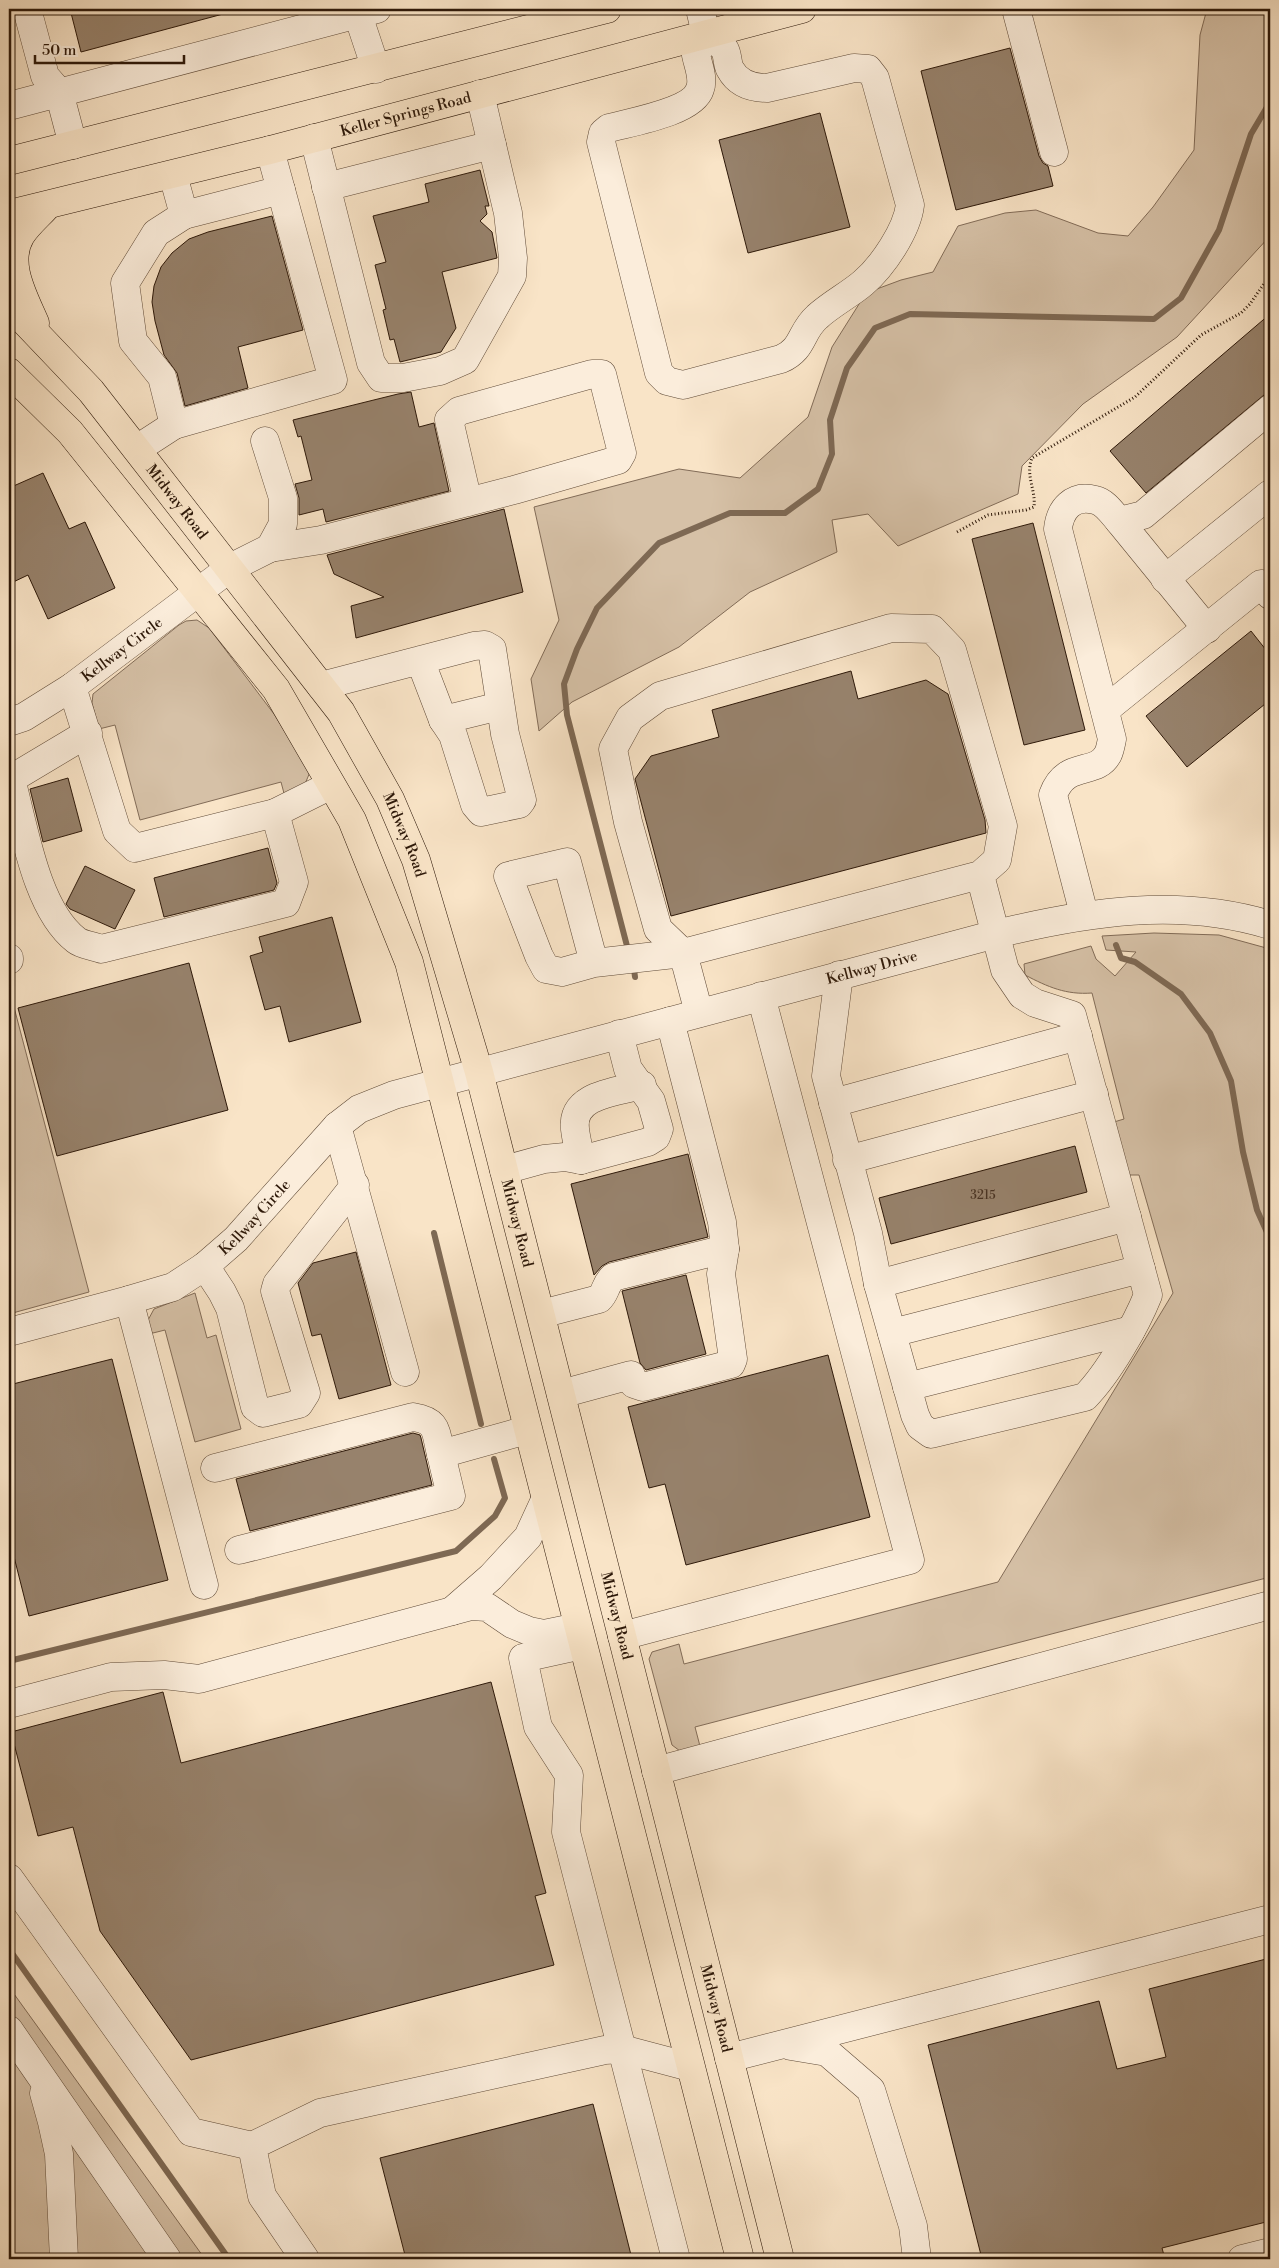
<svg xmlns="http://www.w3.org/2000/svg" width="1279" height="2268" font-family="'Libre Bodoni',serif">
<rect width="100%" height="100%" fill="#f9e4c7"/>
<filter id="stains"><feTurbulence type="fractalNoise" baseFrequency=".004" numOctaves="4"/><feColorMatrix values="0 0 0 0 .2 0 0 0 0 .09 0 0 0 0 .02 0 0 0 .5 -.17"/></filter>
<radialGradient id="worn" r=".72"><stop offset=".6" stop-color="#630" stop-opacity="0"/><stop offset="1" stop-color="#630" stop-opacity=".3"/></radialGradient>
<g fill="#d6c1a7" stroke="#826c58">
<polygon points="1207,9 1270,9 1270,236 1177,337 1083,404 1022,466 1018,494 898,546 868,514 832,520 837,552 750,592 679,647 572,702 539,731 531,679 559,620 534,507 679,469 740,478 808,417 832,347 866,293 901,280 933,272 958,226 1005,213 1036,210 1098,233 1128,236 1153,207 1194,150 1200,35"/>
<polygon points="197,620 209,628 274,714 310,772 305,784 285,797 281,782 140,820 115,725 99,729 92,703 93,694 179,625 186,621"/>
<path d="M1154,933l65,2 51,14v628l-575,150 6,23 -21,1 -8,-6 -23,-86 3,-7 27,-8 5,20 314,-82 175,-289 -34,-118h-10l-15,-53 10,-3 -32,-126c-26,2 -44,-6 -67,-18l-1,-11 67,-18 5,13 19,17 21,-24 -30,-2 -4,-14z"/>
<polygon points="10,992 89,1292 9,1314 9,993"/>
<polygon points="195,1293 207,1338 216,1335 241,1429 195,1442 165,1330 153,1333 148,1332 147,1322 154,1309"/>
<polygon points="9,1987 205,2259 180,2259 9,2012"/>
<polygon points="9,2039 42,2108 59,2259 9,2259"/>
<polygon points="61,2120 156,2259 72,2259"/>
</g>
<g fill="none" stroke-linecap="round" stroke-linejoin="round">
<g stroke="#7e6954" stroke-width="6">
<polyline points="1116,945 1121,958 1135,962 1181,994 1210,1033 1231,1081 1243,1152 1257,1210 1270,1239"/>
<polyline points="627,946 567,715 564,684 577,649 597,608 659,543 730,513 785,513 818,489 832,454 830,420 847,368 875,328 910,314 1154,319 1181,298 1219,230 1251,134 1270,102"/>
<polyline points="634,969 635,977"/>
<polyline points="434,1233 481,1424"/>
<polyline points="9,1661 456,1551 495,1516 505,1498 494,1459"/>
<polyline points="9,1949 229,2259"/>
</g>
</g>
<g fill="#97826c" stroke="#2d1809">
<polygon points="70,9 222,9 223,14 81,52"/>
<polygon points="1010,48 1039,156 1043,163 1048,166 1053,186 956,210 921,71"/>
<polygon points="820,113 850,227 748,253 719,140"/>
<polygon points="480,170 489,206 485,206 487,214 480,221 492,232 497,258 442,272 456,328 441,352 400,362 394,339 390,340 383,310 386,309 375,265 386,262 373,216 429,202 425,184"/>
<polygon points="272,216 303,330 238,347 248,388 185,406 177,373 164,355 155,321 152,302 154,286 161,267 172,253 189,239 208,232"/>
<polygon points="1270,314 1270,390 1146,493 1110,451"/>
<polygon points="411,392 419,427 434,423 449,491 326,522 323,509 299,515 299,498 295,484 312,480 301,436 298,437 293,420 398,394"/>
<polygon points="43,473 69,529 85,522 115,588 48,619 28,575 9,584 9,488"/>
<polygon points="504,509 523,592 356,638 351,606 384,597 334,574 327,555"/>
<polygon points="1033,523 1085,730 1024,745 972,539"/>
<polygon points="1251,631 1270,655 1270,700 1187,767 1146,716"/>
<polygon points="851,671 858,699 926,680 948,694 985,820 986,833 671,916 635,779 651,756 719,737 712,710"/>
<polygon points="68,778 82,831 43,842 30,789"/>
<polygon points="268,848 277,883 274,890 164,917 154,878"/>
<polygon points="85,866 135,890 115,929 70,909 66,904"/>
<polygon points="332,917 361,1022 289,1042 280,1006 265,1010 250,956 263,952 259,937"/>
<polygon points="189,963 228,1110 57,1156 18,1008"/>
<polygon points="1075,1146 1087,1192 891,1244 879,1198"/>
<polygon points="688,1154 708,1237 609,1262 602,1266 594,1275 571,1184"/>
<polygon points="356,1252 391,1385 339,1399 321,1334 312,1336 298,1283 313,1263"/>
<polygon points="686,1275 706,1354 646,1370 640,1363 622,1291"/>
<polygon points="828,1355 870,1517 686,1565 665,1484 649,1488 628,1407"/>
<polygon points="112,1359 168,1580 29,1616 9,1537 9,1385"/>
<polygon points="413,1433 420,1435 421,1438 432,1485 250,1531 236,1479"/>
<polygon points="491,1682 546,1893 535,1896 554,1965 191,2060 100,1931 73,1827 38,1836 11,1732 163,1692 181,1763"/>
<polygon points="1270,1958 1270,2221 1162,2248 1165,2259 982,2259 928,2045 1099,2001 1117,2069 1166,2057 1149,1989"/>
<polygon points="593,2104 632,2259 406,2259 380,2158"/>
</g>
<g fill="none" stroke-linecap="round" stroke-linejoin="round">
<defs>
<g id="minor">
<polyline points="27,9 45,76 59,92 73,145"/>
<polyline points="356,9 376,69"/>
<polyline points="700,9 706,34"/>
<polyline points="1016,9 1054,152"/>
<path d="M706,34c6,5 15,9 19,16 3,6 2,13 5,19 8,15 22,19 37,19l87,-20 14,1 7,9 35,127c-3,25 -27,61 -47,78 -14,12 -32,21 -46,34 -17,15 -13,32 -36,42l-98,26 -16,-4 -8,-8 -58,-231 2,-9 6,-5c22,-6 84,-16 91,-39 4,-11 -2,-24 -4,-34z"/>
<polyline points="9,106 377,9"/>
<polyline points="314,138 371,363 381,378 403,378 440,371 465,360 512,276 513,258 508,213 480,94"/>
<polyline points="173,175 184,215"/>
<polyline points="326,187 492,145"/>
<polyline points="174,425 162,377 133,341 125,283 156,233 184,215 281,190"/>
<polyline points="265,441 283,498 283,524 270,548"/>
<polyline points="137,449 174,425 333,380 270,150"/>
<polyline points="1119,521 1207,629"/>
<polyline points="1165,579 1270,494"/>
<polyline points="321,686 474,646 485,645 492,649 505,734 522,800 519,804 481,812 475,805 453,735 443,720 420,660"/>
<polyline points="72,687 117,831 135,848 275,813 331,785"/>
<polyline points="1105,710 1261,584 1270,595"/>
<polyline points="443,720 500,706"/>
<path id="s1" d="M9,722l15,-5 48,-30 158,-119 40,-20 51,-8 193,-50 104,-30 4,-7 -20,-79h-10l-133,37 -10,9 19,82"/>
<path d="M88,733l-77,46c13,48 25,130 65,161 6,5 18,6 25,9l185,-46 8,-21 -19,-69"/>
<path d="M1084,914l-31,-119c13,-36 43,-18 55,-41 2,-4 3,-10 4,-15l-54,-210c2,-20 15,-35 37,-29 10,2 17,13 24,21l24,-6 127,-106"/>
<polyline points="9,958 9,960"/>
<polyline points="594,963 562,972 546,969 539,956 508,876 567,862 594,963 683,953 699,1013"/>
<path d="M839,975l-13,101 42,157 10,51 37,131 5,11 11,8 154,-37c23,-23 51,-72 63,-102l-76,-280 -37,-12 -13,-8 -17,-25 -25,-95 17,-15 6,-34 -51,-176 -20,-21 -41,-1 -231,68 -30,22 -17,31 15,73 30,107 25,24 297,-78"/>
<polyline points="833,1103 1078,1036"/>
<polyline points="337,1126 405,1372"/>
<path d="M581,1160c-2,-10 -5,-21 -6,-31 -4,-35 42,-37 67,-44"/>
<polyline points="847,1160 1094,1094"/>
<polyline points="504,1170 544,1159 565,1157 581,1160 648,1142 656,1137 659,1129 651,1101 628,1069 619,1034"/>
<polyline points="205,1266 222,1292 230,1308 255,1407 263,1413 299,1404 306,1393 275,1291 277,1284 355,1185"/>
<polyline points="878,1284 1127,1217"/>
<polyline points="129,1300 204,1585"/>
<path d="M541,1314l58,-15c7,-6 6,-15 14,-22l112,-28"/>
<path id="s2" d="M9,1332l120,-32 44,-13 32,-21 31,-27 101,-113 22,-17 35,-14 602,-161c91,-22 183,-37 274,-9"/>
<polyline points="892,1333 1141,1269"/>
<polyline points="907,1387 1131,1330"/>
<polyline points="561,1394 631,1375 634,1384 643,1387 731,1364 733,1359 721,1274 725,1249 722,1222 670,1021"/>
<path d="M215,1468l198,-51c26,4 22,15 28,37l86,-24"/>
<polyline points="239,1550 451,1496 441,1454"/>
<polyline points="452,1611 491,1577 528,1537 545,1500"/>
<polyline points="622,1636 910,1560 761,996"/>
<polyline points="582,1645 523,1658 538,1727 569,1775 566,1832 676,2259"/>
<polyline points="9,1704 111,1677 164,1675 199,1679 471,1606 487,1607 512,1624 529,1631 544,1634 578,1627"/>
<polyline points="656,1771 1270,1605"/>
<polyline points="9,1878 191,2132 252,2146"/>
<polyline points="9,2030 167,2259"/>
<polyline points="791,2046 827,2052 871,2090 913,2226 917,2259"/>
<polyline points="729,2058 1270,1919"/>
<polyline points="44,2093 52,2122 59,2154 64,2259"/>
<polyline points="305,2259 262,2196 252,2146 320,2113 605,2050 622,2049 690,2067"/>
<polyline points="1242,2259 1270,2252"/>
</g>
<g id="major">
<polyline points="9,161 607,9"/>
<path id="s3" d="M9,214l261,-64 532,-141"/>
<path id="s4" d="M9,305l82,86 250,321 49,87 26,61 63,212 301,1187"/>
<path d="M35,323c-11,-26 -31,-60 -14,-88 7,-11 18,-20 26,-29"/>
<polyline points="9,372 70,432 276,689 352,820 409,962 740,2259"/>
</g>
</defs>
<use href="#minor" stroke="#604b38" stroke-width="29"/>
<use href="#major" stroke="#2d1809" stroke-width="29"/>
<path stroke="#2d1809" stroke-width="3" stroke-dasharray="1 2.5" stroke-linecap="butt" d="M957,532l31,-17 38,-5 8,-3c2,-17 -9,-32 -2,-49l103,-61 66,-62 40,-22 9,-9 20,-29"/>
<use href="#minor" stroke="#fbeddb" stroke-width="28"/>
<use href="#major" stroke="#f9e4c7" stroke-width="28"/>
</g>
<g text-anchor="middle" stroke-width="4" stroke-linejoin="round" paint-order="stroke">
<g font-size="12" fill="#483222">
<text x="983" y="1199">3215</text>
</g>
<g font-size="15" fill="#2d1809" stroke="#fbeddb">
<text dy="5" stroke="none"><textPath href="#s3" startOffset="409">Keller Springs Road</textPath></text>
<text dy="5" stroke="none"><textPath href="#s4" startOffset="259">Midway Road</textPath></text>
<text dy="5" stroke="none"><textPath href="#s1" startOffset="135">Kellway Circle</textPath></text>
<text dy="5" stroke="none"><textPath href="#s4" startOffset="664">Midway Road</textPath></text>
<text dy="5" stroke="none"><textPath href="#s2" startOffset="961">Kellway Drive</textPath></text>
<text dy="5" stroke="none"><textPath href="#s2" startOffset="278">Kellway Circle</textPath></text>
<text dy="5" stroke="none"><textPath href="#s4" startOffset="1069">Midway Road</textPath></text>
<text dy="5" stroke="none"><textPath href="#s4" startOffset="1474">Midway Road</textPath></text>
<text dy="5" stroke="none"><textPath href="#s4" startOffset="1879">Midway Road</textPath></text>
</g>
</g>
<rect width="1279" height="2268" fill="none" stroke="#f9e4c7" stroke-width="30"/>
<rect x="10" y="10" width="1259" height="2248" fill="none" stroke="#2d1809" stroke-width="2.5"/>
<rect x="15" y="15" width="1249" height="2238" fill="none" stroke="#2d1809"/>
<path d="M35 55v8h149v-8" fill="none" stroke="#2d1809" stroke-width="2.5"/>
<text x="42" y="55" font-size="15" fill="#2d1809" stroke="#fbeddb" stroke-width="4" paint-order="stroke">50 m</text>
<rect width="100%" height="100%" filter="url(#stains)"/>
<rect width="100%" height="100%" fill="url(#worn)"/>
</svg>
